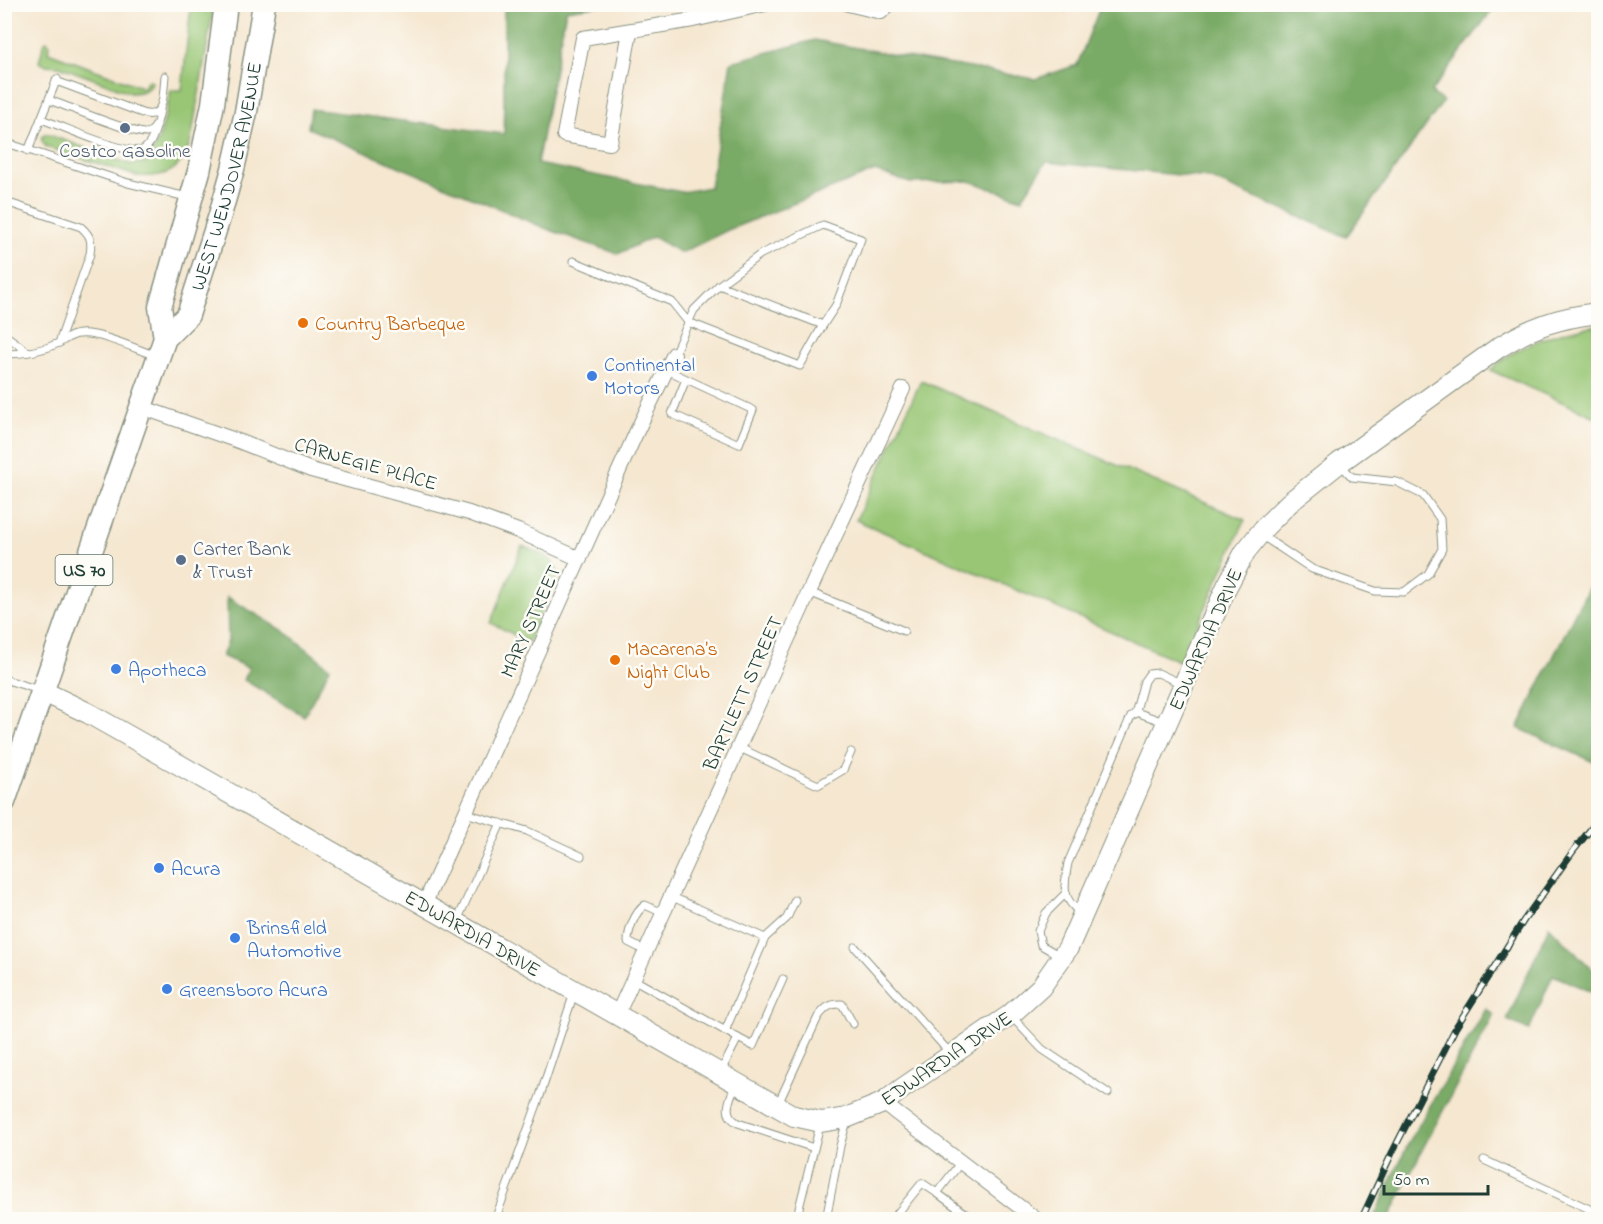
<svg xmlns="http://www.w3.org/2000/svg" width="1603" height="1224" font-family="'Indie Flower',sans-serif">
<rect width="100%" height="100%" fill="#fdfcf7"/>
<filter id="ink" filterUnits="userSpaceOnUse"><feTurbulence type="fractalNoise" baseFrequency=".0167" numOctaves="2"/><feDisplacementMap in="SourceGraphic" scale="12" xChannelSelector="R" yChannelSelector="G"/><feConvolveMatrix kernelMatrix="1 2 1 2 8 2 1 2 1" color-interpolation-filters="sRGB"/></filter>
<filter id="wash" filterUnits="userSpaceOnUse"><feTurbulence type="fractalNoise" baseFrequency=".008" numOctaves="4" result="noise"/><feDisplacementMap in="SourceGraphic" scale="24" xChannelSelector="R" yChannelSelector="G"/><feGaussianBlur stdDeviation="1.35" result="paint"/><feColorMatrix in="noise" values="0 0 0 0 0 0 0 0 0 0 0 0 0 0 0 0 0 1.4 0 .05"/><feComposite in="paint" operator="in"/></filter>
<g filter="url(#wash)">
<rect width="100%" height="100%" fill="#f5e7d0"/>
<g fill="#98c674" stroke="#5c8254" stroke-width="1.5">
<path d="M191,5h23l-23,135c-10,31 -23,38 -55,36l-90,-29 -5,-8 1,-3 5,-2 77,28 5,2 16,-1c17,-20 20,-48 26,-73h11z"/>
<path d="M47,41l3,3 -2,8 96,36 3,-7 3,-1 2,3c-5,9 -12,9 -21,10l-72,-27 -14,-1 -6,-3 5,-19z"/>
<path d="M1598,325v93l-108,-48c8,-6 15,-13 23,-17 26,-15 56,-24 85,-28z"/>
<polygon points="921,381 1245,520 1181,662 856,520"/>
<path d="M522,546c17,7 31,9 37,28l-31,68 -37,-19z"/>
</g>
<g fill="#7aab66" stroke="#4c744d" stroke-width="1.5">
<polygon points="504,5 602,5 566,10 537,164 682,192 710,187 731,62 815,40 906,57 1035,79 1077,65 1101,5 1496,5 1431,92 1443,102 1346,237 1209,178 1046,162 1022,199 969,181 910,183 875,171 728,230 681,253 653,237 618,254 547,229 308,128 311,109 504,134"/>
<polygon points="1598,571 1598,764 1518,728 1576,611"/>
<polygon points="227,597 286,632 330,668 304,716 244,680 249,668 222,656 228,641"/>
<polygon points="1549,926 1598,975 1598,995 1553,975 1529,1030 1507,1020"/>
<polygon points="1486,1009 1494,1015 1422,1150 1389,1219 1373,1219 1409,1142"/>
</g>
</g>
<g filter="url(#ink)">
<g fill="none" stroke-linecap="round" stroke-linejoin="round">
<defs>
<g id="service">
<polyline points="1060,4 1061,7"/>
<path d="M56,81l86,32c24,8 21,-21 23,-37"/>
<path d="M49,100c15,5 87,35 98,33 10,-3 11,-14 13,-23"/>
<path d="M41,119c29,10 59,25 89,31 5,1 10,2 14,-1 8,-5 10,-16 13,-24"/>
<polyline points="4,142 128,183 187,197"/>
<polyline points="28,151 57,79"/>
<path d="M12,204l69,23c10,9 11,14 9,27l-31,89"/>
<polyline points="573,261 672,302 688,322 800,366 823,325 719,285 694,310 674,354"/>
<polyline points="719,285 761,254 823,225 861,239 836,305 823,325"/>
<polyline points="4,334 28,352"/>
<path d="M4,354c19,0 38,-3 55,-11 7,-4 13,-9 21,-9 20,-2 56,15 76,22"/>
<polyline points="667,370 753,410 739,444 672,414 686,379"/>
<polyline points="1261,535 1312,569 1375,591 1404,592 1428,574 1442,549 1440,519 1423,495 1397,482 1352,477 1340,464"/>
<polyline points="809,592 904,631"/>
<polyline points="4,679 39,690"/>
<polyline points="1135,714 1144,681 1149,674 1158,673 1182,684"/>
<polyline points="738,747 818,785 843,770 851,752"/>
<polyline points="465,813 527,831 581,856"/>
<polyline points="670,896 765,938"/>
<path d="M1081,913c-20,-14 -17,-28 -13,-50l63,-147 5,-4 28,10"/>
<polyline points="457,921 501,823"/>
<polyline points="855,947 950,1053"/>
<path d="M646,951l-18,-9c0,-12 7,-30 17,-37l18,8"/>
<polyline points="1060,956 1041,945 1038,931 1046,913 1066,893"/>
<polyline points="633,979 738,1038 721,1071"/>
<polyline points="1012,1017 1042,1049 1108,1093"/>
<polyline points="725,1031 765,938 787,918 795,900"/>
<polyline points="738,1038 753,1046 783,979"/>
<path d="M735,1085c-5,15 -14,29 3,38l76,25"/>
<path d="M778,1104l40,-87c7,-9 12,-14 24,-13l11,20"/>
<polyline points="1484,1160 1598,1213"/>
<polyline points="937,1193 974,1220"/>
<polyline points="495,1220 540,1096 574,993"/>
<polyline points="796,1220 820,1125"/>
<polyline points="826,1220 840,1146 847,1120"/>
<polyline points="892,1220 922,1183 937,1193 961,1162"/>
</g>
<g id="minor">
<polyline points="848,4 881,12 889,4"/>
<polyline points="630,31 610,143 564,135 583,38 693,20 765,4"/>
<polyline points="141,407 241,442 311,470 469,513 518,531 580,559"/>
<polyline points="424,905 636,433 674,354"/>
<polyline points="617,1015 809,592 903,389"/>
<polyline points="883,1103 1037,1220"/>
<polyline points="1596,1220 1598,1214"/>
</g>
<path id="secondary" d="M42,691l46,22 83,47 623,356 27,6 25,-4 37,-15 20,-15 107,-73 31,-28 27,-39 159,-362 18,-34 20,-25 24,-24 50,-40 159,-115c35,-22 60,-30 100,-35"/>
<g id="trunk">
<polyline points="165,338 160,307 199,171 213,104 226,4"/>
<path id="s1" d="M4,802l161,-464 23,-23 32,-100 13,-46 13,-57 18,-108"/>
</g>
</defs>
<use href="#service" stroke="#8a9282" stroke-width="9"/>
<use href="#minor" stroke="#8a9282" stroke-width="16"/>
<use href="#secondary" stroke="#8a9282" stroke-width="22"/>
<use href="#trunk" stroke="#8a9282" stroke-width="25"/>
<use href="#service" stroke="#fff" stroke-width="7"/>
<use href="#minor" stroke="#fff" stroke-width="14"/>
<use href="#secondary" stroke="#fff" stroke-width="20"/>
<use href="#trunk" stroke="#fff" stroke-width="22"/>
<defs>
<polyline id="rail" points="1361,1220 1392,1153 1456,1027 1524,920 1574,850 1598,820"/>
</defs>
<use href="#rail" stroke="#1f3d34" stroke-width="7"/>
<use href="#rail" stroke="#fdfcf7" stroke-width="4.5" stroke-dasharray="14" stroke-linecap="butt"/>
</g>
</g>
<g fill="#5c6f8a" stroke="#fdfcf7" stroke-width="2">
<circle cx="125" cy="128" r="6"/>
<circle cx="181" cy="560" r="6"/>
</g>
<g fill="#e8710a" stroke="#fdfcf7" stroke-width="2">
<circle cx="303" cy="323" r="6"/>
<circle cx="615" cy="660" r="6"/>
</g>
<g fill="#3f7fe0" stroke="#fdfcf7" stroke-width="2">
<circle cx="592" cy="376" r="6"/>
<circle cx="116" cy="669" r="6"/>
<circle cx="159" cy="868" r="6"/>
<circle cx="235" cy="938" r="6"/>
<circle cx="167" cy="989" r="6"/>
</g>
<g text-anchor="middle" stroke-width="5" stroke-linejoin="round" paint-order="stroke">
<rect fill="#fdfcf7" stroke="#62766e" stroke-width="1.5" x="55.5" y="555" width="57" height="30" rx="4.5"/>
<g font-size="18" font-weight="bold" fill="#1f3d34">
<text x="84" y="576">US 70</text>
</g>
<g font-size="20" fill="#4e5e75" stroke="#fdfcf7">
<text x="125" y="157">Costco Gasoline</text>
<text x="193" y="555" text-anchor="start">Carter Bank<tspan x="193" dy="23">&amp; Trust</tspan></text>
</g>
<g font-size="20" fill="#1f3d34" stroke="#fdfcf7">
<text dy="7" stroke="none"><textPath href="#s1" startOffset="668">WEST WENDOVER AVENUE</textPath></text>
<text transform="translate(366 463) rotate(16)" y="7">CARNEGIE PLACE</text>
<text transform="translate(530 621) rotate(-66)" y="7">MARY STREET</text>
<text transform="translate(1205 639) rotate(-66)" y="7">EDWARDIA DRIVE</text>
<text transform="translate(742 693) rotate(-66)" y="7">BARTLETT STREET</text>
<text transform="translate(473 933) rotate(30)" y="7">EDWARDIA DRIVE</text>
<text transform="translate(946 1058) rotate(-34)" y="7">EDWARDIA DRIVE</text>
</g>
<g font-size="20" fill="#c56008" stroke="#fdfcf7" text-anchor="start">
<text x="315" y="330">Country Barbeque</text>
<text x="627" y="655">Macarena’s<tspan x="627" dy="23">Night Club</tspan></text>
</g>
<g font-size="20" fill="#366cbe" stroke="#fdfcf7" text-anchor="start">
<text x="604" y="371">Continental<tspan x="604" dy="23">Motors</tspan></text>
<text x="128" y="676">Apotheca</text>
<text x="171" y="875">Acura</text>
<text x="247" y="934">Brinsfield<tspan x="247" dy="23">Automotive</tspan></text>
<text x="179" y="996">Greensboro Acura</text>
</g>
</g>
<rect width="1603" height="1224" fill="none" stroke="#fdfcf7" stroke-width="24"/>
<path d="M1384 1185v9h104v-9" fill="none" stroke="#1f3d34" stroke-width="3"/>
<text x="1393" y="1185" font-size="18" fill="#1f3d34" stroke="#fdfcf7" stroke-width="4.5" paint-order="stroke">50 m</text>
</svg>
